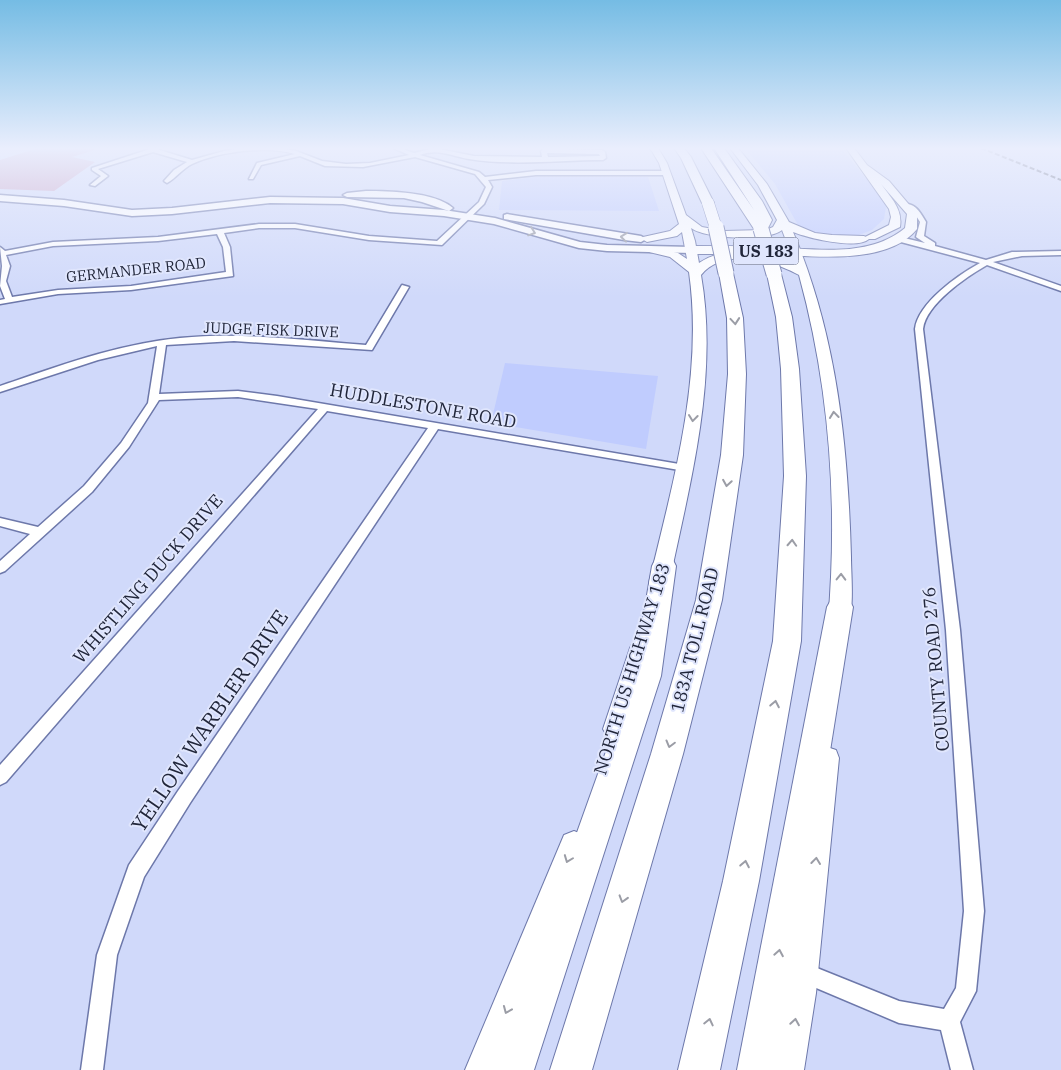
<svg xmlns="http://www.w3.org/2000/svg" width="1061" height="1070" font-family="'IBM Plex Serif',serif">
<rect width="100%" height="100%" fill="#d0d9fa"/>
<g fill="#c0ccfe">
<polygon points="745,148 841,148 884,200 886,207 884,219 872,230 856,236 822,236 799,227 775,184"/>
<polygon points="534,177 648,177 659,211 499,210 502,181"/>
<polygon points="505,363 658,376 646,449 491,423"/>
</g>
<polygon fill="#c99ec0" points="38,148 101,148 72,157 95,162 54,191 0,189 0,160"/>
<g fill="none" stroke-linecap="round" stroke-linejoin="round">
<defs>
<g id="minor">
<path d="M153,148l39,12 32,-9 19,-3h36l17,3 26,10 24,3 24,-1 39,-8 -16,-7h7l14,5 20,-5 40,8 68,1 -1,-6 3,-2 58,1 3,2 1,6 -3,2c-43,0 -92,6 -134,-1 -17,-3 -33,-11 -49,-4l59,17 6,5 51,-6h130l3,2 -3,2h-130l-48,5 4,7 -8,17 -42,41 -73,-5 -74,-12h-36l-35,5 6,14 3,29 -102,14 -73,4 -58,10v-4l5,-1 -5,-13 2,-20 -2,-19 5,4 48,-9 105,-5 101,-13h36l74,12 68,5 42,-39 7,-15 -11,-13 -60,-17 -52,10 -38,-1 -25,-10 -39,9 -8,14h-4l8,-16 38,-9c-28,-9 -77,-2 -103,10 -10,5 -16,14 -25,19l-3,-2 10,-11 13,-8 -34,-10 -55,17 10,7 -13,10 -5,-1 11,-9 -9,-6v-2zM547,153l52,1 1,2 -52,1zM217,234l6,13 3,25 -95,14 -73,4 -46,7 -6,-16 4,-15 -4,-11 47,-9 105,-5z"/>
<path d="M905,204c11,-1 16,10 21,18l-2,14 11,7v3l51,14 26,-8 49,-1v4l-39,1 -29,6 68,24v5l-74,-26c-21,12 -61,39 -64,64l37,301 24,281 -8,80 -16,31 13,48h-22l-10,-40 -42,-7 -104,-44 -3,-7 3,-7 7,-3 97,39 45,8 12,-21 8,-77 -18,-281 -31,-301c3,-26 43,-54 65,-66l-83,-22v-4h3l25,6 -9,-6 4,-15 -7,-11 -8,-5z"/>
<path d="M402,285l7,2 -37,63 -138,-9 -68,4 -7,49 79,-3 39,5 408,69 6,3 -6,3 -247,-42 -248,374 -46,74 -27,78 -14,115h-22l16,-115 32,-90 49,-74 250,-363 -101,-17 -321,371 -6,3v-20l318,-356 -80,-12 -79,3 -30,47 -37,45 -87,79 -5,2v-12l30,-27 -30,-8v-8l38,9 46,-41 37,-43 27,-40 9,-57 -59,14 -98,32v-6c59,-20 118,-42 180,-48 62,-6 124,2 186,7z"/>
</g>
<g id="tertiary">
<path d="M366,191c24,0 69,1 87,17l-4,3 -27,-9 -18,-4 -57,-1 -4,-2 4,-2z"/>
<polygon points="0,195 64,200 132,210 172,208 270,197 343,198 390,206 444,210 495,218 580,242 607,245 692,247 697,250 692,253 607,251 579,248 494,224 444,216 390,212 343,204 270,203 172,214 132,216 64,206 0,201"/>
<polygon points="507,214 641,236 646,239 641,242 624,240 504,219 504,215"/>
</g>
<g id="secondary">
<path d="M650,148h8l9,15 19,52 16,12 22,4 42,-1 7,-3 4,-7 -19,-35 -28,-37h8l29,36 22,38 26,11 17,2 32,1 5,3c-12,11 -61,-1 -76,-7 44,104 55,213 58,325 0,19 4,56 -5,72l-7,2 -7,-2 -4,-6c10,-116 2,-235 -29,-348 -27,-15 -75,-28 -98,0 18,103 -11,208 -32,308l-3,5 -7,2 -7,-2 -3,-5c24,-101 55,-206 40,-311l-19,-15 -25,-6 -2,-2 6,-3 29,7 9,6 -5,-27 -5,4 -30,6 -5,-3 1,-2 27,-6 9,-7 -20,-61zM691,228c15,11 76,14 91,2l13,34c-28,-11 -69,-20 -96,-1l-4,-22z"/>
<polygon points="641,639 649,642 652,648 627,729 623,736 615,739 607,736 603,729 630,648 633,642"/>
<polygon points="827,747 836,750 839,758 816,993 804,1070 770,1070 784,993 815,758 818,750"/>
<polygon points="574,831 584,835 588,844 499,1070 465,1070 564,835"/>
</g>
<path id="primary" d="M846,148h8l13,17 22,16 28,33v15c-30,37 -106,27 -148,25 -25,0 -51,0 -77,0l-6,-4 6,-4c27,0 54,0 80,1 44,2 97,11 133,-19l2,-14 -26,-30c10,14 22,25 19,43l-25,12h-8l-2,-2 24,-12 2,-8 -2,-8z"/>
<g id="motorway">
<polygon points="674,148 684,148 691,157 714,203 712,206 704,206 702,203 681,158"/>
<polygon points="701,148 711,148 754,210 714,148 724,148 762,201 772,220 766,232 756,232"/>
<polygon points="726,269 731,270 733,273 743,318 746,374 743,455 722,600 683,754 592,1070 550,1070 651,754 696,600 721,455 728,374 727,318 719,273 721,270"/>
<polygon points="774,270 779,271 781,274 792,317 799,369 806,476 801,641 759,881 720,1070 678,1070 723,881 773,641 784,476 781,369 776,317 767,274 769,271"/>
<polygon points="664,557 673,560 676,566 661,676 534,1070 492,1070 633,676 652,566 655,560"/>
<polygon points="840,597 849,600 853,607 779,1070 737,1070 827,607 831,600"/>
</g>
</defs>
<use href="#minor" stroke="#6d78aa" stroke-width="3"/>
<use href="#tertiary" stroke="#6d78aa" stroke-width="3"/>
<use href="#secondary" stroke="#6d78aa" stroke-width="2"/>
<use href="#primary" stroke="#6d78aa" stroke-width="2"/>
<use href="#motorway" stroke="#6d78aa" stroke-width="2"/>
<use href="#minor" fill="#fff" fill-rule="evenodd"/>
<use href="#tertiary" fill="#fff" fill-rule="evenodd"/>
<use href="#secondary" fill="#fff" fill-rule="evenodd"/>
<use href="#primary" fill="#fff" fill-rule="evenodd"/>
<use href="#motorway" fill="#fff" fill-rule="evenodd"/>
<polyline stroke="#3c4258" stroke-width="2" stroke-dasharray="5 2.5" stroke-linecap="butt" points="981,148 1061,180"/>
<defs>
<polyline id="motorway-bridge-far1" points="708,203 716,228"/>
<g id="motorway-bridge">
<polyline points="716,227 726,273"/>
<polyline points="761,229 774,274"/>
</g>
</defs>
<use href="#motorway-bridge-far1" stroke="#6d78aa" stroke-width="13" stroke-linecap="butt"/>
<use href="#motorway-bridge" stroke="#6d78aa" stroke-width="17" stroke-linecap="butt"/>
<use href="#motorway-bridge-far1" stroke="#fff" stroke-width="12"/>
<use href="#motorway-bridge" stroke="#fff" stroke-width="15"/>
</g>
<defs><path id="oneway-chevron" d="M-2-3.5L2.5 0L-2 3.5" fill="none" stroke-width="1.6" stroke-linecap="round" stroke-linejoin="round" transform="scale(1.25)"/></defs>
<g stroke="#9b9da6">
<use href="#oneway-chevron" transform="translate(532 232) rotate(19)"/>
<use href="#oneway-chevron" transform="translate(624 237) rotate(-174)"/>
<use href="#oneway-chevron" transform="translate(735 321) rotate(85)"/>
<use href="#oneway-chevron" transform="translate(834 415) rotate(-96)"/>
<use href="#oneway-chevron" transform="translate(693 418) rotate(97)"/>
<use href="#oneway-chevron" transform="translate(727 483) rotate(99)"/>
<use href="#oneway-chevron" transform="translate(792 543) rotate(-87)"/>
<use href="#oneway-chevron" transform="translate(841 577) rotate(-89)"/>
<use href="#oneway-chevron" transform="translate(775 704) rotate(-79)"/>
<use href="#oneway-chevron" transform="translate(670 744) rotate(105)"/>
<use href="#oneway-chevron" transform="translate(568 859) rotate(111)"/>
<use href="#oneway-chevron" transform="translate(816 861) rotate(-83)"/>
<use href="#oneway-chevron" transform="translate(745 864) rotate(-79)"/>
<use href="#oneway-chevron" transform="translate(623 899) rotate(107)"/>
<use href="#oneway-chevron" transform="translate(779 953) rotate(-80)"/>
<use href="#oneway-chevron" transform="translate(507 1010) rotate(113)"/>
<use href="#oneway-chevron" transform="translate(709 1022) rotate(-77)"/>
<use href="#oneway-chevron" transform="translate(795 1022) rotate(-81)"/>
</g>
<linearGradient id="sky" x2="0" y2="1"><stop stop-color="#75bce4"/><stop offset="0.5" stop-color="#eaeefd"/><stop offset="1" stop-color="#eaeefd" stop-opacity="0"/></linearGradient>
<rect width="1061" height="297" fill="url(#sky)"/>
<g text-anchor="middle" stroke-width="4" stroke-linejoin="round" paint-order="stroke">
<g font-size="15" fill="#21263a" stroke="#e0e6fd">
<text transform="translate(136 270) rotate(-6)" y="5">GERMANDER ROAD</text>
<text transform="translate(271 330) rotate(2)" y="5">JUDGE FISK DRIVE</text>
</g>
<rect fill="#e0e6fd" stroke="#5a6074" stroke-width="1" x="733.5" y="237.5" width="65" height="27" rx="4"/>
<g font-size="16" font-weight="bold" fill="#21263a">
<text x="766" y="257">US 183</text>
</g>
<g font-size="18" fill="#21263a" stroke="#e0e6fd">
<text transform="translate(423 406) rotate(10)" y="6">HUDDLESTONE ROAD</text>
<text transform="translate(148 579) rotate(-49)" y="6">WHISTLING DUCK DRIVE</text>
<text transform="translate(695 640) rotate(-76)" y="6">183A TOLL ROAD</text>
<text transform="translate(632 669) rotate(-73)" y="6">NORTH US HIGHWAY 183</text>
<text transform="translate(936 669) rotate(-95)" y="6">COUNTY ROAD 276</text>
</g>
<g font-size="21" fill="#21263a" stroke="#e0e6fd">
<text transform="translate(210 721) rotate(-56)" y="7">YELLOW WARBLER DRIVE</text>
</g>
</g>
</svg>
